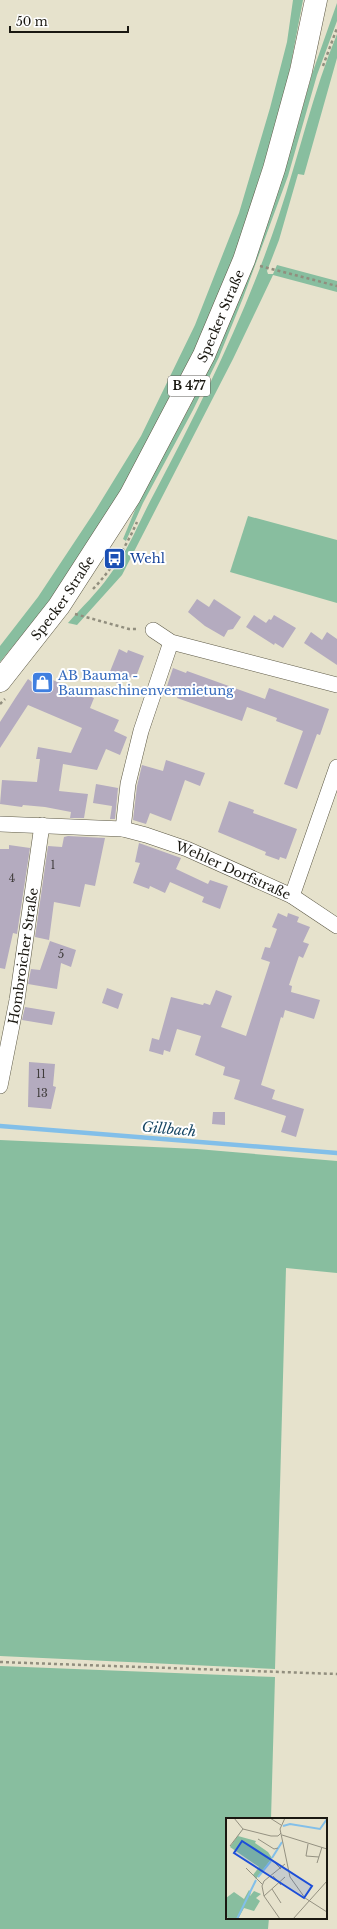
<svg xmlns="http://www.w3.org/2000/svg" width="337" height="1929" font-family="'Libre Baskerville',serif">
<rect width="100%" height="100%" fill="#e6e2cc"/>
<g fill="#88be9f">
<polygon points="293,0 303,0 288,79 278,121 232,263 187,368 135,469 71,571 42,611 0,662 0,646 38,597 95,511 141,436 195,325 239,213 270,108 287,42"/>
<polygon points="337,3 337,21 317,75 288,176 243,298 219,357 193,410 143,503 126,541 123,539 138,503 189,408 215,353 284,173 312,74"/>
<path d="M337,34v24l-33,117 -6,-1 -19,66 -12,31 1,3h5l4,-9 60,16v11l-64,-17 -40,84 -111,216 -45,50 -9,-2c14,-16 29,-30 41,-47 20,-26 31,-57 47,-86 47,-89 91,-179 123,-275 20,-60 34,-123 58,-181z"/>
<polygon points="248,516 337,540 337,603 230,572"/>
<polygon points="0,1140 197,1149 337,1161 337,1273 286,1268 275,1669 0,1656"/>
<polygon points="0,1666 275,1677 271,1819 227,1819 227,1918 269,1918 268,1929 0,1929"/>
</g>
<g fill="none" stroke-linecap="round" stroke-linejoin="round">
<polyline stroke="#82bfe9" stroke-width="4.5" points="0,1126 337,1153"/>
</g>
<g fill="#b4abbf">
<polygon points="197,599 209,607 214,599 241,617 233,629 228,630 224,637 205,626 188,612"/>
<polygon points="254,615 266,623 269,619 271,620 274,615 296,628 283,648 275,643 274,645 246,627"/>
<polygon points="311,632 322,640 327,632 337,639 337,665 304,643"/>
<polygon points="119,649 127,653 128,650 144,656 135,679 122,674 118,683 107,679"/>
<polygon points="173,668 186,673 187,671 265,699 269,688 329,709 320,735 317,734 297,789 284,784 303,731 276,721 277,718 247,707 242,721 177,698 179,693 166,689"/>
<polygon points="46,677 94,698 90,708 119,720 114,731 127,737 120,755 106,749 97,770 63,764 59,791 88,794 84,818 70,818 71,812 45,807 23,805 22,807 0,804 2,780 37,782 40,759 36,759 38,747 71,753 82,728 28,705 0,748 0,722 16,697 28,679 36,685"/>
<polygon points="166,760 205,773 200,786 185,780 171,821 150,813 146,824 133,820 137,786 142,765 163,771"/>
<polygon points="96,784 118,788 115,819 110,819 112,806 93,803"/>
<polygon points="229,801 254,810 253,813 297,829 286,859 280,857 279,860 265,855 266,852 218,832"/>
<polygon points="68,836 105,838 95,886 85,884 80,907 54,902 49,940 35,937 48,846 62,847 64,837"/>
<polygon points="139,843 181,858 176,869 208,884 210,880 228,886 220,909 202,902 204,897 170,882 165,893 150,886 149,889 133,883 140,863 135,862"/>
<polygon points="9,845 30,848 17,934 13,933 5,969 0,968 0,849 9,849"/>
<polygon points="278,913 287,917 288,913 299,917 297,922 310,927 303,942 309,944 303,958 299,956 289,985 292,986 291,992 320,1000 314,1019 285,1010 283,1018 281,1017 261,1085 275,1090 272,1099 304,1109 296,1137 281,1132 286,1116 234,1099 240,1080 223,1075 225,1067 195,1055 201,1036 177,1029 170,1052 164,1050 163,1055 149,1051 152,1038 159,1040 171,997 203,1005 204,1003 210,1005 216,990 232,996 221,1027 246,1036 270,962 261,959 265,947 270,948 277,929 272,927"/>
<polygon points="50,941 76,950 71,967 61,963 57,989 28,984 31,969 40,970"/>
<polygon points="107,988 123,994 118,1009 102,1003"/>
<polygon points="25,1007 55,1012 52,1025 22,1020"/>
<polygon points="29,1062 55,1064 53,1086 56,1087 51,1109 28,1107"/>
<polygon points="213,1112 225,1112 225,1125 212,1124"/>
</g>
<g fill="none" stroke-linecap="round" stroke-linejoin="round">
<defs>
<g id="street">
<polyline points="153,630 171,642 337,685"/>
<path id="s1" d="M0,824l123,5 23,6 41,14 105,47 45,30"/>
<polyline points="123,829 128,784 141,731 171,642"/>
<polyline points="292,896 337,767"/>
<path id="s2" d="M0,1086l17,-86 25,-175"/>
</g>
<g id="primary">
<path id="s3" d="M0,681l59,-75 71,-110 74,-141 40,-95 30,-91 27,-98 15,-71"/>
</g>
</defs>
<use href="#street" stroke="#5d5946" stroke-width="16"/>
<use href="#primary" stroke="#5d5946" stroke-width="23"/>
<g stroke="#918e7e" stroke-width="2.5" stroke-dasharray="3 3" stroke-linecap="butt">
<polyline points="323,66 337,28"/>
<polyline points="260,266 337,286"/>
<path d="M93,589c19,-20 33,-42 44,-67"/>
<polyline points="75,614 129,629 138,629"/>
<polyline points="0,704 5,699"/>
<polyline points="0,1662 337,1674"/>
</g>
<use href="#street" stroke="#fff" stroke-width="15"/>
<use href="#primary" stroke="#fff" stroke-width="22"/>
</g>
<defs>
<symbol id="bus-square" viewBox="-11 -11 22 22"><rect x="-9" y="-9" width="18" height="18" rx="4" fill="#1a4fb4" stroke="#fff"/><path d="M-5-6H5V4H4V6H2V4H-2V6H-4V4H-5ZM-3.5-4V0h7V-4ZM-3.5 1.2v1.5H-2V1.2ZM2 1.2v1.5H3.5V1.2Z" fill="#fff"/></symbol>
<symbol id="shop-square" viewBox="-11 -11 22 22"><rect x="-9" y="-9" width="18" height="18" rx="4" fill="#3f7fe0" stroke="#fff"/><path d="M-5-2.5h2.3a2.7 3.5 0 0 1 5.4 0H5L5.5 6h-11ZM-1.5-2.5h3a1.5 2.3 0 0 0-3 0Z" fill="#fff"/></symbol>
</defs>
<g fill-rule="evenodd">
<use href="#bus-square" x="102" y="546" width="25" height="25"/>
<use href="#shop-square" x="30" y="670" width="25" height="25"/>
</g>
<g text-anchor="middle" stroke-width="4" stroke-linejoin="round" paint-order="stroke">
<g font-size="11" fill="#403d3c">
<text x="53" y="869">1</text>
<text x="12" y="882">4</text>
<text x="61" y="958">5</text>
<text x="41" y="1078">11</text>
<text x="42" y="1097">13</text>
</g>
<rect fill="#fff" stroke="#5f5d58" stroke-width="1" x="168" y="376" width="42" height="20" rx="3"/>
<g font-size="12" font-weight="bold" fill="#1a1811">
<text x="189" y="390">B 477</text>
</g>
<g font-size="13" fill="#1a1811" stroke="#fff">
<text dy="5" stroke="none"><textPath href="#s3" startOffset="428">Specker Straße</textPath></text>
<text dy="5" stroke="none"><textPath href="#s3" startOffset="104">Specker Straße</textPath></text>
<text dy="5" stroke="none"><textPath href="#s1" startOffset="241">Wehler Dorfstraße</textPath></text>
<text dy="5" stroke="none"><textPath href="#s2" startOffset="132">Hombroicher Straße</textPath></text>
</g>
<g font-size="13" fill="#164399" stroke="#fff" text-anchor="start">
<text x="130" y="563">Wehl</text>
</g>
<g font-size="13" fill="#366cbe" stroke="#fff" text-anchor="start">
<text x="58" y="680">AB Bauma -<tspan x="58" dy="15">Baumaschinenvermietung</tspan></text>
</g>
<g font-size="14" font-style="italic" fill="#174663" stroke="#fff">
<text transform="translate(169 1129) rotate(5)" y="5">Gillbach</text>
</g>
</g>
<g transform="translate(226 1818)">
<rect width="101" height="101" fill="#e6e2cc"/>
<path d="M17,10l-5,8 18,5 -1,2 13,9 4,6 -16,21 -3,-4 6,-8 -29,-20zM23,72l2,2 -1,4 4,-5 7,3 -5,4 4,3 -6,10 -10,-3 -6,11h-9l-3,-3v-18l8,-6 10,7z" fill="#88be9f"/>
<path fill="none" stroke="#82bfe9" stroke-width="2" d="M57,8l7,-2 30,5 7,-10M46,40l10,-16M32,59l13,-16M11,101l19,-39"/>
<path fill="none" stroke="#949181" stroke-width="1" d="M8,0l9,11M44,0l11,7M59,0l-5,11 10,48 15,21 22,14M17,11l28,7h7l3,-3M56,17l45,14M32,21l16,10 4,-1M82,26l-2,12 13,1M4,28l13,-17M46,42l9,9M91,45l5,-16M20,50l16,16M47,58l8,9M46,71l9,14M38,78l21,-19M54,101l-16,-23 -2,-10 2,-5 21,-17M67,101l34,-38"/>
<path fill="#1d4ed8" fill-opacity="0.15" stroke="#1d4ed8" stroke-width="2" d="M16,23l70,45 -8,12 -70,-45z"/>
<rect width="101" height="101" fill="none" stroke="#1a1811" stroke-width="2"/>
</g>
<path d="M10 26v6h118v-6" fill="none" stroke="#1a1811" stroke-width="2"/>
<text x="16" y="26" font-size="12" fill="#1a1811" stroke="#ffffff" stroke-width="3" paint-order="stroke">50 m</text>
</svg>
